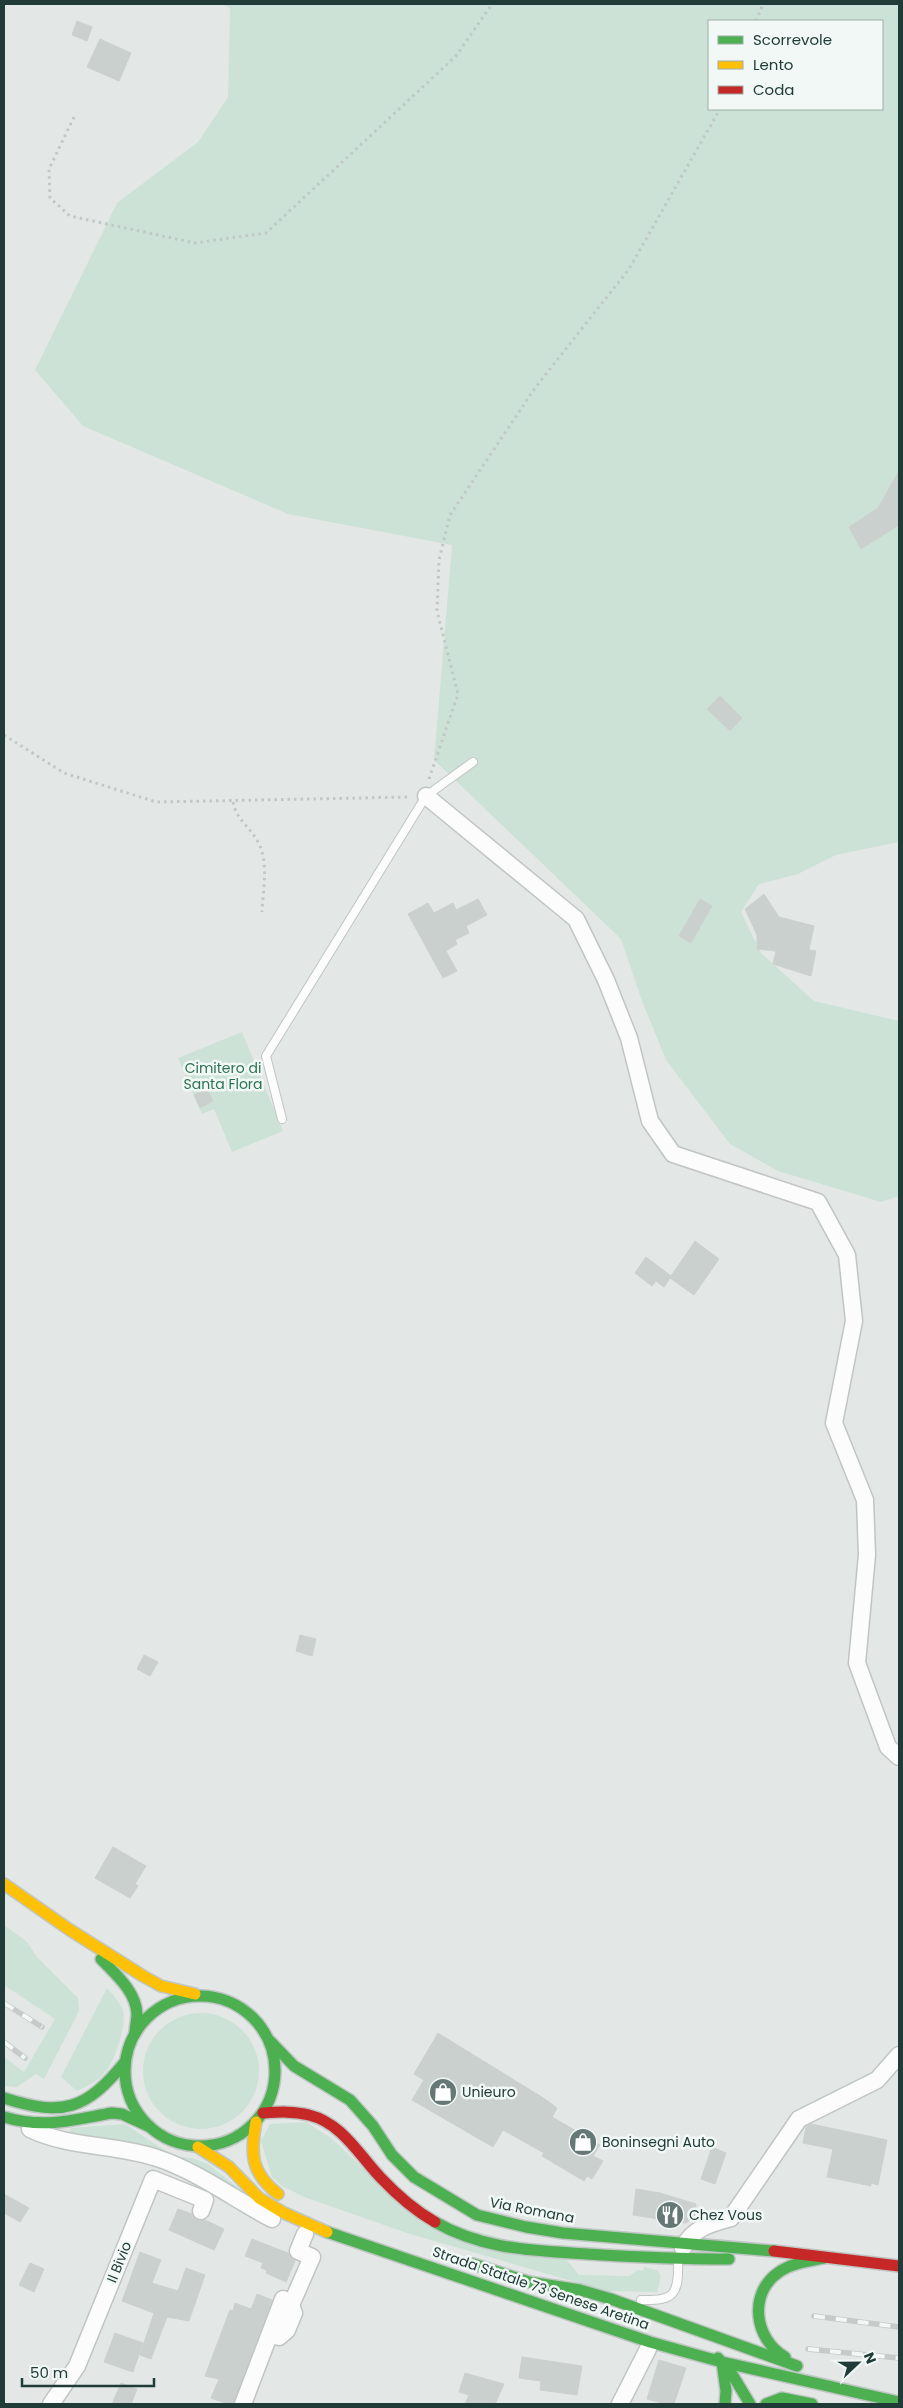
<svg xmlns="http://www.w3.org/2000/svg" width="903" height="2408" font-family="Poppins,sans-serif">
<rect width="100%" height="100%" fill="#e3e8e7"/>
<g fill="#cce2d6" fill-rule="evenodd">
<path d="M222,4h677v838l-63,13 -38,19 -39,10 -18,28 20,41 53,48 85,20v175l-18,6 -103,-31 -48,-27 -64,-84 -24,-59 -21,-62 -187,-179 18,-215 -164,-31 -205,-88 -48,-56 82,-167 81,-61 30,-45 2,-89zM709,21h173v88h-173z"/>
<polygon points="242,1032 283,1131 232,1152 214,1109 202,1114 178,1058"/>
<polygon points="4,1925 27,1942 37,1957 78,1998 79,2011 44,2079 36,2074 17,2087 4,2086 4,2057 24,2072 55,2019 4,1985"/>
<path d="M107,1988c6,7 13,14 16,23 4,14 -8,49 -17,60 -8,10 -18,15 -29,20l-16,-14z"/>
<circle cx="201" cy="2071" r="58"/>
<polygon points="306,2122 331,2138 412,2214 563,2255 579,2275 629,2276 638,2270 643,2271 644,2267 657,2270 661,2276 657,2292 606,2291 407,2233 304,2197 282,2186 272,2177 261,2141 270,2124"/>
<polygon points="125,2124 173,2156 192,2158 208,2164 247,2195 214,2177 68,2134 71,2128"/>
</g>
<g fill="#cad0ce" stroke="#ccd1d0">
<polygon points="77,21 92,27 87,41 72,35"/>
<polygon points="100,39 131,53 119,81 87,67"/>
<polygon points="899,471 899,525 861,549 849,527 878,508"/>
<polygon points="720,696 742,718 730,731 707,709"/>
<polygon points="764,894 779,917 814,926 809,950 816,951 811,976 773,964 776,951 757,949 757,935 745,909"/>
<polygon points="478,899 487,915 466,926 469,933 455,940 457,944 446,951 457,971 443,978 408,914 428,903 434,913 453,903 456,910"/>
<polygon points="700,899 712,906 691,943 679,936"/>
<polygon points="207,1089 213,1101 200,1108 194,1095"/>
<polygon points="695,1241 719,1259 694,1295 670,1278 664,1287 656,1281 652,1286 635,1273 646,1257 671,1276"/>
<polygon points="300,1635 316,1639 312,1656 296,1651"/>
<polygon points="144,1655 158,1662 150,1676 137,1669"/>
<polygon points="113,1847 146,1866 135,1884 138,1886 130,1898 95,1878"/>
<polygon points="438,2033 545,2099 557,2108 552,2117 600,2145 593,2156 603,2161 592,2179 587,2176 584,2181 542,2156 544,2153 503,2130 493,2147 412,2100 424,2080 414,2074"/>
<polygon points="811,2124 887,2140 878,2185 871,2183 871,2186 827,2177 833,2149 803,2143 806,2127"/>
<polygon points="712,2147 726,2153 715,2184 701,2179"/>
<polygon points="636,2189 660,2193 696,2204 695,2216 686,2223 633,2215"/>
<polygon points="4,2194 29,2208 20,2222 4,2213"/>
<polygon points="178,2209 192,2214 197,2220 205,2220 224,2229 214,2250 169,2230"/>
<polygon points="252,2239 288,2253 295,2261 286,2282 266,2273 267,2270 261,2268 263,2263 245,2256"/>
<polygon points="140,2252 161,2260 152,2283 178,2291 186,2268 205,2275 189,2321 167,2317 151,2359 140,2355 154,2313 122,2301"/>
<polygon points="30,2263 44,2269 34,2292 19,2285"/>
<polygon points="257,2294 272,2300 233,2404 228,2404 211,2398 219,2379 205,2376 230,2310 233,2311 235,2303 251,2309"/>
<polygon points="115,2333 143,2343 133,2372 104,2362"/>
<polygon points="522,2357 582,2366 577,2395 540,2390 541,2381 519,2378"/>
<polygon points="659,2360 686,2368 674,2404 665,2404 647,2399"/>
<polygon points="465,2373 504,2384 495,2404 465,2404 469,2395 459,2392"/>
<polygon points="121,2383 137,2389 131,2404 112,2404"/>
</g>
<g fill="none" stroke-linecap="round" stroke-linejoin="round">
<defs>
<g id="lane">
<polyline points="282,1119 266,1056 426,796 473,762"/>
<path d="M641,2300c33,1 38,-5 37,-39"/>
</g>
<g id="street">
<polyline points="426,796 576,919 606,980 629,1038 650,1121 673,1154 818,1202 847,1255 854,1321 834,1423 865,1500 867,1555 857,1663 888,1747 899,1757"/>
<path d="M30,2129c39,19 86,15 127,29 40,13 77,41 115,61"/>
<path d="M683,2248c9,-20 29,-25 48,-30l68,-99 78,-39 22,-25"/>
<polyline points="291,2305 312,2257 298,2251 305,2234"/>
<polyline points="51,2404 77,2366 153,2179 205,2200 201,2211"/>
<polyline points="243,2404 283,2299 291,2305 294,2313 287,2330 279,2337 269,2335"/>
<polyline points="620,2404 648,2349"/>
</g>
<g id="fast">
<path d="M101,1959c14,15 35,32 36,55 0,6 -2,13 -2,19"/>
<circle cx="200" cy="2071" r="75"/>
<polyline points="270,2041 294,2066 350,2100 373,2126 392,2155 414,2177 477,2215 526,2227 563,2233 774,2251"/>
<path d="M4,2098c59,19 82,12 121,-36"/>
<path d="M4,2117c40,12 68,3 108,-4l10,1 26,12"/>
<path d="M435,2222c49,28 97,28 152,32 47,3 95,5 142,5"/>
<polyline points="327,2232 650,2342 722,2362 899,2402"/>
<polyline points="473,2264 529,2282 580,2290 611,2299 797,2366"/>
<path d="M785,2357c-31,-18 -37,-64 -6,-85 13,-9 30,-11 45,-14"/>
<polyline points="718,2358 732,2374 750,2404"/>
<polyline points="722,2362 726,2391 725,2404"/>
<polyline points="766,2404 782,2398 812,2404"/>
</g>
<g id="slow">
<polyline points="4,1884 70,1930 143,1976 161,1986 195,1994"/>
<path d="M256,2122c-6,32 -5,51 22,72"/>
<polyline points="198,2147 229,2167 259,2198 284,2213 327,2232"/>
</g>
<g id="jam">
<path d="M263,2113c16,-1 31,-2 46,2 33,8 50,40 72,63 16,17 33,32 54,44"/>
<polyline points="774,2251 899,2266"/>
</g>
</defs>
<use href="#lane" stroke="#c0c5c4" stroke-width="10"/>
<use href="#street" stroke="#c0c5c4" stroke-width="19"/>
<use href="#fast" stroke="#bfc6c4" stroke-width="14"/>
<use href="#slow" stroke="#bfc6c4" stroke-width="14"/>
<use href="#jam" stroke="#bfc6c4" stroke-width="14"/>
<g stroke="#c0c8c7" stroke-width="3" stroke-dasharray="2.5 4" stroke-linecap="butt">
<polyline points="756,21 763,4"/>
<polyline points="74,117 49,169 50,198 70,216 195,243 266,233 456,56 492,4"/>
<polyline points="4,735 64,773 156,802 410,797"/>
<polyline points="429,779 458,694 437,611 439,560 450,515 535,388 629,269 720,109"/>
<path d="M233,802c3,17 17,25 25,40 11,20 5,47 4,70"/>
</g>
<use href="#lane" stroke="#fbfcfb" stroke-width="8"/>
<use href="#street" stroke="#fbfcfb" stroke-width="16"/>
<use href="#fast" stroke="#4caf50" stroke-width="11"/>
<use href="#slow" stroke="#ffc107" stroke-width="11"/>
<use href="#jam" stroke="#c62828" stroke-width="11"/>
<defs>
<g id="rail">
<polyline points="4,2003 42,2027"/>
<polyline points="4,2042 25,2058"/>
<polyline points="814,2316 899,2327"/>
<polyline points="808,2349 899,2358"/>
</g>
</defs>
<use href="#rail" stroke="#c6cac9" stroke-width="5.5"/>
<use href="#rail" stroke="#f1f8f5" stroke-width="4" stroke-dasharray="11" stroke-linecap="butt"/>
</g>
<defs>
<symbol id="shop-disc" viewBox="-11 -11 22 22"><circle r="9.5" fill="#657875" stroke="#f1f8f5"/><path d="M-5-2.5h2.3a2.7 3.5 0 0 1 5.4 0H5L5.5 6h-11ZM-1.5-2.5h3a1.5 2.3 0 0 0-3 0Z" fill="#fff"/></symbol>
<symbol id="restaurant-disc" viewBox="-11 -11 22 22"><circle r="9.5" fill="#657875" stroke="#f1f8f5"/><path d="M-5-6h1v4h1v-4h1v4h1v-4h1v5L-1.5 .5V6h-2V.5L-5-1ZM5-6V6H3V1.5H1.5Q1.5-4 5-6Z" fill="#fff"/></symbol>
</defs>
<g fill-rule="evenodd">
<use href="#shop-disc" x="427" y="2076" width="32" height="32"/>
<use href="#shop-disc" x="567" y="2126" width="32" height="32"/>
<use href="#restaurant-disc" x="654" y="2199" width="32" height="32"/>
</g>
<g text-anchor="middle" stroke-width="5" stroke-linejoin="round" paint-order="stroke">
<g font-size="14" fill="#2b7351" stroke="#f1f8f5">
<text x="223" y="1073">Cimitero di<tspan x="223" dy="16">Santa Flora</tspan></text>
</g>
<g font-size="14" fill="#213c38" stroke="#f1f8f5" text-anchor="start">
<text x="462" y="2097">Unieuro</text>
<text x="602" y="2147">Boninsegni Auto</text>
<text x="689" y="2220">Chez Vous</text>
</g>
<g font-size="14" fill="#213c38" stroke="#f1f8f5">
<text transform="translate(532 2210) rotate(11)" y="5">Via Romana</text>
<text transform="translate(119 2262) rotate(-68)" y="5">Il Bivio</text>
<text transform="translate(541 2288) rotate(19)" y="5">Strada Statale 73 Senese Aretina</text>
</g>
</g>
<rect width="903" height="2408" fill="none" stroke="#213c38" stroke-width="10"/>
<rect x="708" y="20" width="175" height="90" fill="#f1f8f5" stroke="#9eada9"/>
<rect x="718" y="36" width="25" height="8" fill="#4caf50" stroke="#9eada9"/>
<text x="753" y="45" font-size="15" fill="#213c38">Scorrevole</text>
<rect x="718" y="61" width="25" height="8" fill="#ffc107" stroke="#9eada9"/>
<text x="753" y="70" font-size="15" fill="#213c38">Lento</text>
<rect x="718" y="86" width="25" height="8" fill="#c62828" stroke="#9eada9"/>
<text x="753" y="95" font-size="15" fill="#213c38">Coda</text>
<g transform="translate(858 2363) rotate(68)" stroke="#f1f8f5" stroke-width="4" paint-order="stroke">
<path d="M0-4L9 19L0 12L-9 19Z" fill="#213c38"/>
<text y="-8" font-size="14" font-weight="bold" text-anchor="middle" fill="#213c38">N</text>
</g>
<path d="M22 2378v8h132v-8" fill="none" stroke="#213c38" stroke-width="2.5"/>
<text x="30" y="2378" font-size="15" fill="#213c38" stroke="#f1f8f5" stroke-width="4" paint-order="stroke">50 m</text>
</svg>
